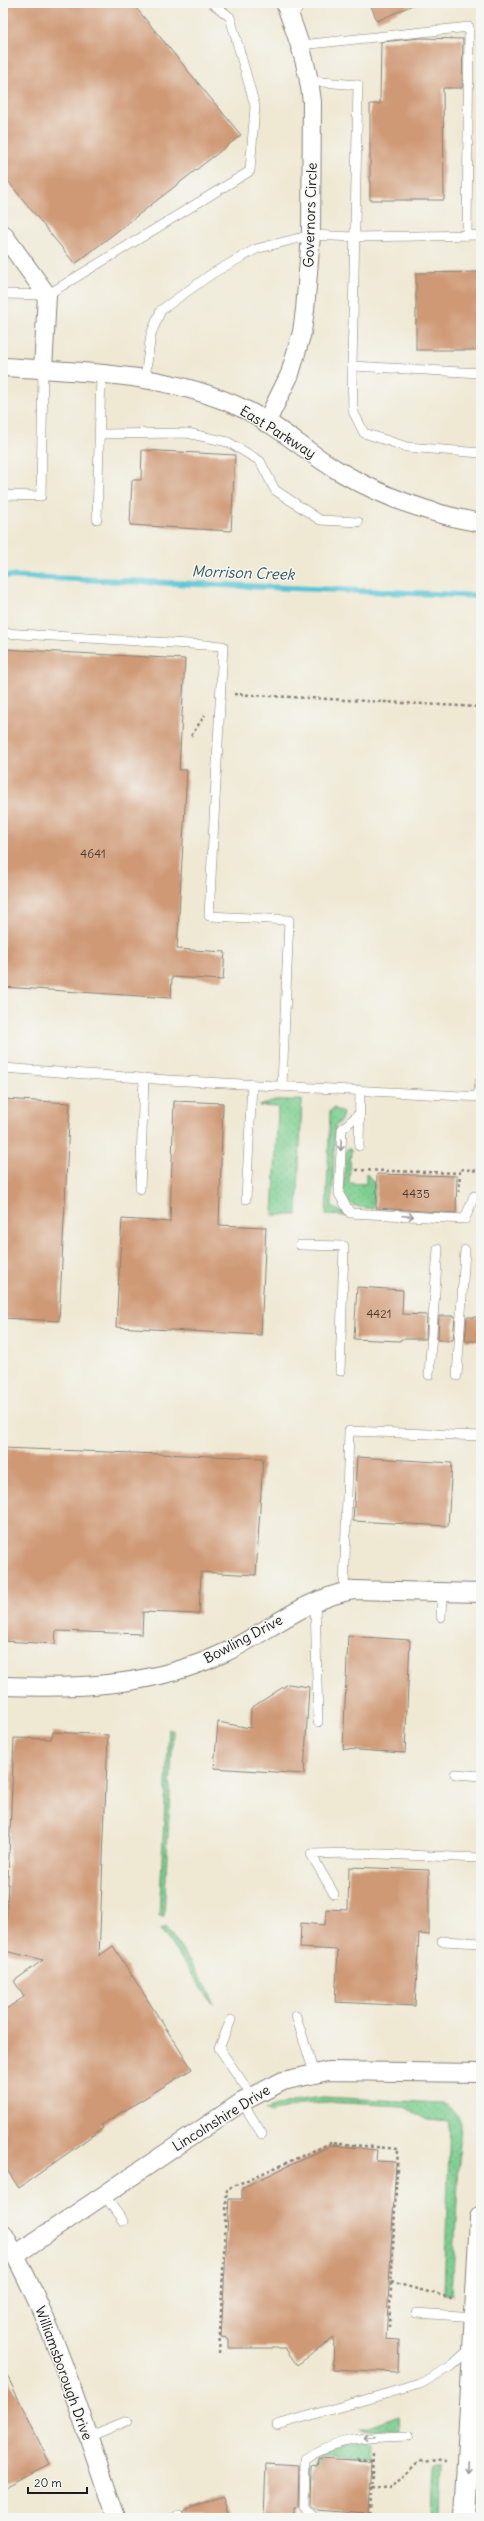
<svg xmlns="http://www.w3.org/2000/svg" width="484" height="2521" font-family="Delius,sans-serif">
<defs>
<pattern id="grass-dots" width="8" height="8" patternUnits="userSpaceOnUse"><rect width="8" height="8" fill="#7dcf91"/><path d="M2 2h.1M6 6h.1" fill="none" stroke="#6bb17c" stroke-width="1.8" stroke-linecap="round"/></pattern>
</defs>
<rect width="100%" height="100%" fill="#f6f6f2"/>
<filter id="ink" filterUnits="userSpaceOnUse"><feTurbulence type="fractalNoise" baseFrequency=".025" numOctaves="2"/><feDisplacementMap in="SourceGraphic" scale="8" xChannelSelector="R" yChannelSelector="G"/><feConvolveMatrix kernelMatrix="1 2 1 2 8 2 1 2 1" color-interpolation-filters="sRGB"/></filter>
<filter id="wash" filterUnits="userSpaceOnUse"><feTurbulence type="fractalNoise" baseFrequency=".012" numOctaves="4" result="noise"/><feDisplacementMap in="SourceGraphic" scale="16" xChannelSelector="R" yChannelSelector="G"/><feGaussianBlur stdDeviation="0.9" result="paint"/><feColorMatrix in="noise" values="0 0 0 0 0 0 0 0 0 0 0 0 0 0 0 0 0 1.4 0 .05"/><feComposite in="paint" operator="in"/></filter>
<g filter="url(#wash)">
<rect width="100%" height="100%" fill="#efe9d4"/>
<g fill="url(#grass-dots)" stroke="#4c7656">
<polygon points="278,1100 302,1100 297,1215 273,1215 278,1107 259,1106"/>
<polygon points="334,1108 343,1113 341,1120 335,1127 332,1207 348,1216 326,1215 330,1111"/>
<path d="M348,1148l3,2 -2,33 17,1v-11l9,11 -2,25c-12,-2 -23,-1 -30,-14l3,-45z"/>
<polygon points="169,1729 173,1730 164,1916 159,1916"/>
<polygon points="166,1927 210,1992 213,2004 161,1930"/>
<path d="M323,2097l118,6c10,4 16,10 20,20l-9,171h-8l6,-172 -23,-2 -24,-14 -79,-4 -22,2 -32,9 -5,-3 27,-9z"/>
<polygon points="399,2416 400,2430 360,2430"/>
<path d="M360,2441l12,2 -1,14 -52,-1 -2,23h-8c3,-31 25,-30 51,-38z"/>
<polygon points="434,2464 442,2464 440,2518 432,2518"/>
</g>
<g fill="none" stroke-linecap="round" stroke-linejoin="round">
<polyline stroke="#5ac5d4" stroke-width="6" points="3,576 481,596"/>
</g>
<g id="blocks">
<g fill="#cf9975">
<polygon points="3,3 132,3 241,135 75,264 3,175"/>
<polygon points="370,3 417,3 377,21"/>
<polygon points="421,38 463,39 462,88 443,88 444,200 370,200 370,104 380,104 381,42"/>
<polygon points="481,272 479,350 416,350 416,273"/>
<polygon points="142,450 235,455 231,531 130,525 132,480 141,480"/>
<polygon points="3,649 185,659 179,770 187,770 177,949 225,952 223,980 172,977 171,998 3,987"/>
<polygon points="3,1099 70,1103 59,1321 3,1318"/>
<polygon points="174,1101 223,1103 219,1225 266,1227 261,1335 116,1327 122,1219 170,1222"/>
<polygon points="377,1174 457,1176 456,1213 376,1208"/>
<polygon points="357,1287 403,1290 402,1314 427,1315 426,1339 401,1339 400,1341 354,1339"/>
<polygon points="439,1316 455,1316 453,1340 438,1340"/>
<polygon points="467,1317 481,1317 481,1341 465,1341"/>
<polygon points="3,1448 263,1458 256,1575 201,1572 199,1614 143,1612 142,1634 56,1631 55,1644 3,1641"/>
<polygon points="357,1457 452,1463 448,1526 353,1521"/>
<polygon points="348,1636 410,1640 405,1753 343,1749"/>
<polygon points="288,1684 309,1687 304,1774 214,1768 218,1722 250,1728 251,1708"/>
<polygon points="53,1732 108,1735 99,1956 113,1946 192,2069 101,2125 103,2128 19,2188 3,2164 3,2011 24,1997 14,1981 43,1960 5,1951 14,1738 51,1739"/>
<polygon points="349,1867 429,1870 429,1935 419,1934 415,2006 335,2002 338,1950 300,1948 301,1923 325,1925 326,1909 348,1910"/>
<polygon points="332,2145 377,2150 376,2161 396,2162 386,2339 399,2340 398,2372 333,2369 334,2338 297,2365 285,2348 228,2348 228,2338 221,2337 229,2199 242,2199 242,2188"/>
<polygon points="3,2367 50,2464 3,2488"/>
<polygon points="318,2458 371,2461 368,2514 315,2510 310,2506 311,2465 317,2466"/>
<polygon points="266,2463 299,2465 298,2509 294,2509 294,2518 264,2518"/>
<polygon points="224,2497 231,2518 184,2518 183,2511"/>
</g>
</g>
</g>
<g filter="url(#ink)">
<use href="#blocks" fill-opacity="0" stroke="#868278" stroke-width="1"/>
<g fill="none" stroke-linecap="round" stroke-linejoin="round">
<defs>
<g id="lane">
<polyline points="291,18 302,3"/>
<polyline points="301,45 469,27 467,235"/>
<polyline points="310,81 358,85 352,366 353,411 364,433 407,447 481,453"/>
<polyline points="3,294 47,295 250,171 255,106 230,17 212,3"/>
<polyline points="352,366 481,373"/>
<polyline points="145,378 151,334 161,310 213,273 256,249 311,235 355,237 481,235"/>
<polyline points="100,434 187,433 228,442 260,461 275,490 320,520 358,522"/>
<polyline points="3,495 41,496 43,370"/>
<polyline points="97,519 101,374"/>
<polyline points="3,633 223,646 209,916 289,920 282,1086"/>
<polyline points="3,1068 168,1080 481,1097"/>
<polyline points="478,1096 480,1082"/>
<polyline points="359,1114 342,1129 339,1194 350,1213 465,1219 474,1196"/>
<polyline points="359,1146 360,1091"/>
<polyline points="140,1189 144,1078"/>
<polyline points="246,1199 252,1085"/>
<polyline points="300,1245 344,1246 340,1371"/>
<polyline points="429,1375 438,1249"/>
<polyline points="457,1376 465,1250"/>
<polyline points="344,1592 349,1431 481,1436"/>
<polyline points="315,1600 318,1722"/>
<polyline points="441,1617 442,1592"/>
<polyline points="455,1774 481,1776"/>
<polyline points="334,1894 311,1854 354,1853 481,1858"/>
<polyline points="442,1941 481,1943"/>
<polyline points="296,2016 314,2073"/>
<polyline points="231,2020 219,2048 252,2096"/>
<polyline points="242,2102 262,2134"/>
<polyline points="104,2195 123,2221"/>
<polyline points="416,2313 476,2317"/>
<polyline points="277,2425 420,2384 451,2366 471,2348"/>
<polyline points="88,2437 127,2421"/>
<polyline points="172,2518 179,2515"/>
<path d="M314,2518l-10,-9 1,-50c30,-22 69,-22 104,-23"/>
</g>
<g id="street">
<polyline points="3,234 47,295 43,370"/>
<path d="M3,367c84,5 166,6 243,43 32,15 60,42 91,60 44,26 93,44 144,53"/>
<path d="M266,423l24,-49 12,-42 3,-22 6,-75 1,-133c-4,-37 -14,-64 -27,-99"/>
<path d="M3,1686c77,3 152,0 223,-34 45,-22 78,-53 128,-62l127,3"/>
<path d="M3,2233c51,89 80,189 113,285"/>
<polyline points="15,2255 242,2102 283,2081 328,2071 481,2073"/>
</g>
<polyline id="primary" points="465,2518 481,2218"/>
</defs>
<use href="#lane" stroke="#868278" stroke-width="10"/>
<use href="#street" stroke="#868278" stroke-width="20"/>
<use href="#primary" stroke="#868278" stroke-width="24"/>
<g stroke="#868278" stroke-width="2.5" stroke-dasharray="3 3" stroke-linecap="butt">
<polyline points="234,694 479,707 481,711"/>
<polyline points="191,736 205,715"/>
<polyline points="356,1170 460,1173"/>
<polyline points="459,1192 460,1169 481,1171"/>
<polyline points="391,2282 455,2299"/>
<polyline points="219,2354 227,2189 331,2143 398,2149 389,2327"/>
<polyline points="357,2459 373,2460"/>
<polyline points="371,2488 390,2489 419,2461 446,2462"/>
<polyline points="370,2515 373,2452"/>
</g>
<use href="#lane" stroke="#fff" stroke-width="9"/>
<use href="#street" stroke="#fff" stroke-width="18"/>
<use href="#primary" stroke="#fff" stroke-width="22"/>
</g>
<defs><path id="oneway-shaft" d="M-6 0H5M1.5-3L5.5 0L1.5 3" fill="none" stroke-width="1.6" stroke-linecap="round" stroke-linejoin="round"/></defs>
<g stroke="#999">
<use href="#oneway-shaft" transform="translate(341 1145) rotate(93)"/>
<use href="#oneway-shaft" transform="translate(408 1216) rotate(3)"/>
<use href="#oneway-shaft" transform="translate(370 2437) rotate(178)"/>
<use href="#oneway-shaft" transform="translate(468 2467) rotate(93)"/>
</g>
</g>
<g text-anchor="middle" stroke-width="3" stroke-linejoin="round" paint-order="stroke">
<g font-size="12" fill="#493b32">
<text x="93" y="858">4641</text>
<text x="416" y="1198">4435</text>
<text x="379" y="1318">4421</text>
</g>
<g font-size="14" fill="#1c1c1c" stroke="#f6f6f2">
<text transform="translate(310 215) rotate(-88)" y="5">Governors Circle</text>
<text transform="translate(278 432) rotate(32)" y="5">East Parkway</text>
<text transform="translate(243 1639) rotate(-28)" y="5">Bowling Drive</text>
<text transform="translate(221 2118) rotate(-32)" y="5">Lincolnshire Drive</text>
<text transform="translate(64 2373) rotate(70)" y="5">Williamsborough Drive</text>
</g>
<g font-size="15" font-style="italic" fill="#32575c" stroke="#f6f6f2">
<text transform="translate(243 573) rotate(2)" y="5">Morrison Creek</text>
</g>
</g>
<rect width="484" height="2521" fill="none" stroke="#f6f6f2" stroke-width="16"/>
<path d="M28 2487v6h59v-6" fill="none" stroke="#1c1c1c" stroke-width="2"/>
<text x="34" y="2487" font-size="12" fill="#1c1c1c" stroke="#f6f6f2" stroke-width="3" paint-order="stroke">20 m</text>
</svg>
